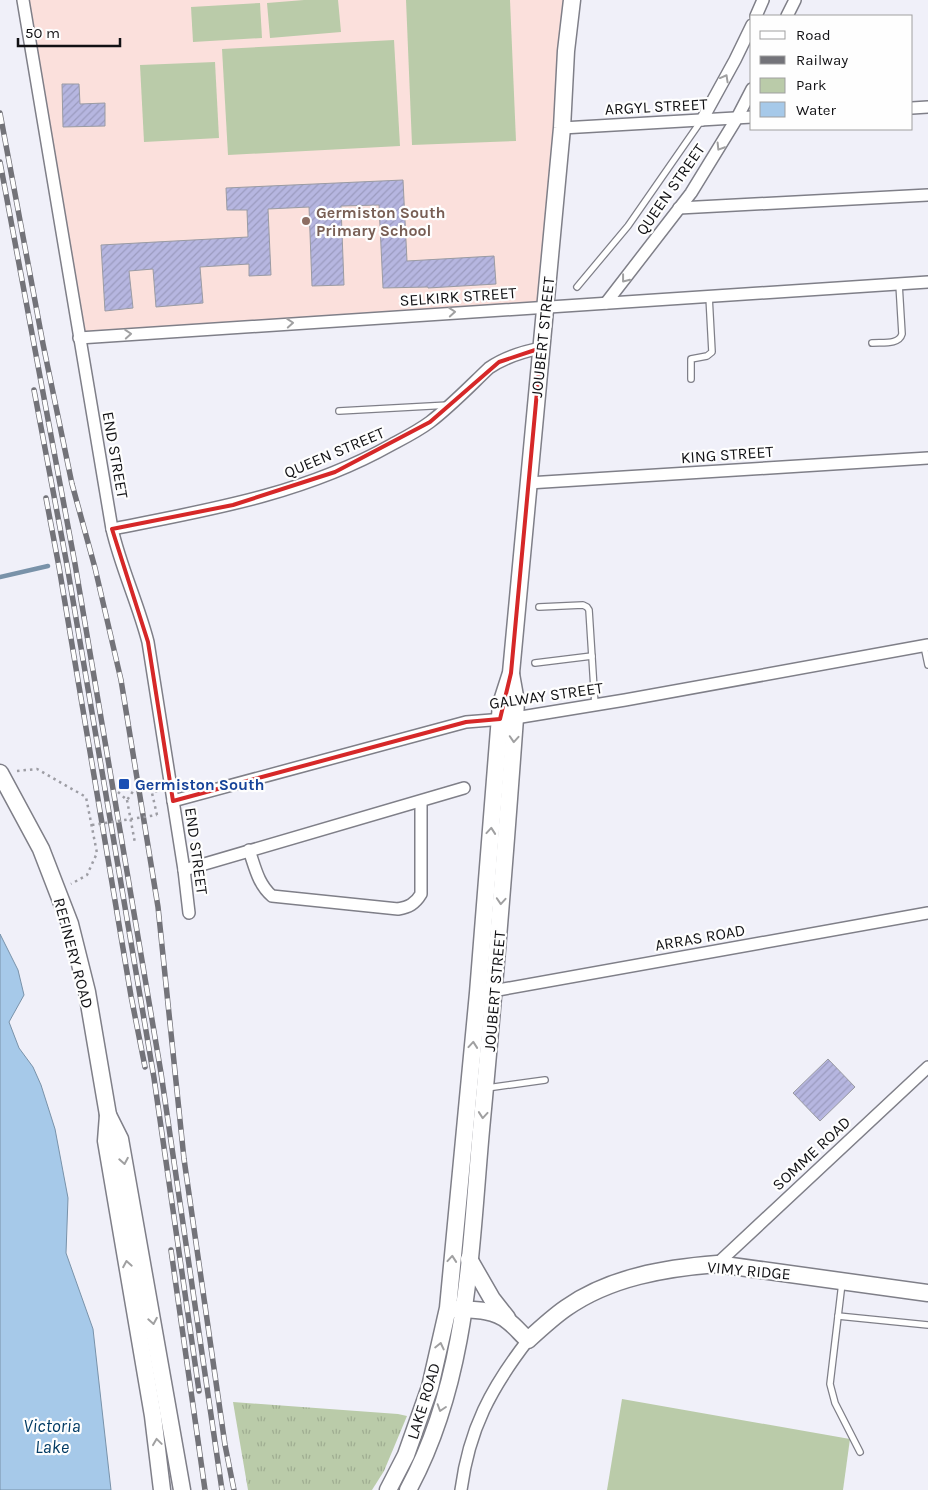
<svg xmlns="http://www.w3.org/2000/svg" width="928" height="1490" font-family="Karla,sans-serif">
<defs>
<pattern id="grass-tufts" width="24" height="20" patternUnits="userSpaceOnUse" patternTransform="scale(1.25)"><rect width="24" height="20" fill="#bacba9"/><path d="M3 7l-1-3M5 7V3M7 7l1-3M15 17l-1-3M17 17v-4M19 17l1-3" fill="none" stroke="#9fad91"/></pattern>
<pattern id="building-hatch" width="6" height="6" patternUnits="userSpaceOnUse" patternTransform="scale(1.25)"><rect width="6" height="6" fill="#b6b6e0"/><path d="M-1 1l2-2M0 6l6-6M5 7l2-2" fill="none" stroke="#9b9bbf"/></pattern>
</defs>
<rect width="100%" height="100%" fill="#f0f0f9"/>
<polygon fill="#fbe0dc" points="25,0 571,0 542,312 81,339"/>
<polygon fill="url(#grass-tufts)" points="233,1402 398,1414 407,1416 384,1471 372,1490 248,1490"/>
<g fill="#bacba9">
<polygon points="304,0 338,0 341,32 270,38 267,3"/>
<polygon points="406,0 510,0 516,141 412,145"/>
<polygon points="260,3 262,38 193,42 191,7"/>
<polygon points="394,40 400,146 228,155 222,49"/>
<polygon points="215,62 219,138 144,142 140,65"/>
<polygon points="622,1399 850,1439 843,1490 607,1490"/>
</g>
<polygon fill="#a6c9e9" stroke="#7992a9" points="0,934 18,970 24,995 9,1022 19,1048 33,1067 41,1085 55,1129 68,1198 66,1253 93,1329 111,1490 0,1490"/>
<g fill="none" stroke-linecap="round" stroke-linejoin="round">
<polyline stroke="#7992a9" stroke-width="4.5" points="0,577 48,566"/>
</g>
<g fill="url(#building-hatch)" stroke="#9a9ba3">
<polygon points="62,84 79,84 80,104 105,103 105,126 63,127"/>
<polygon points="403,180 407,261 494,256 496,284 428,288 428,287 383,288 379,205 341,206 344,285 312,286 309,207 268,209 271,275 249,276 249,264 200,267 203,303 156,307 153,269 129,271 133,308 105,311 101,245 248,237 247,210 227,210 226,188"/>
<polygon points="828,1059 855,1087 820,1121 793,1093"/>
</g>
<g fill="none" stroke-linecap="round" stroke-linejoin="round">
<defs>
<g id="lane">
<polyline points="577,287 628,226 701,121"/>
<path d="M872,343c10,-1 27,2 30,-9l-3,-50"/>
<polyline points="691,379 691,359 707,356 712,352 709,296"/>
<polyline points="339,411 449,405"/>
<polyline points="539,607 583,605 587,607 589,610 595,705"/>
<polyline points="924,646 928,665"/>
<polyline points="535,663 592,656"/>
<polyline points="487,1088 545,1080"/>
<polyline points="842,1283 830,1384 835,1403 860,1452"/>
<polyline points="838,1316 928,1325"/>
</g>
<g id="street">
<path d="M23,0l89,529c9,39 26,74 36,113l36,228 5,43"/>
<polyline points="756,16 763,0"/>
<polyline points="787,16 795,0"/>
<polyline points="912,108 928,107"/>
<polyline points="702,120 735,60 752,25"/>
<polyline points="562,128 752,117"/>
<polyline points="679,208 928,195"/>
<polyline points="606,303 691,193 737,118 752,89"/>
<polyline points="79,338 928,282"/>
<polyline points="528,483 928,458"/>
<path d="M112,529c97,-19 192,-35 279,-84 13,-7 27,-14 39,-23 21,-16 40,-36 59,-54 16,-11 32,-16 52,-20"/>
<polyline points="173,801 466,722 515,718 625,700 928,645"/>
<path d="M249,850c6,17 9,34 23,46l126,13c11,-2 17,-5 23,-15v-92"/>
<polyline points="184,870 464,788"/>
<polyline points="487,992 928,913"/>
<polyline points="717,1264 928,1067"/>
<path d="M461,1490c8,-61 30,-102 67,-150"/>
</g>
<g id="secondary">
<polyline points="0,773 41,849 70,924 87,992 108,1115 106,1141 153,1416 162,1490"/>
<polyline points="108,1115 120,1139 182,1490"/>
<polyline points="469,1259 492,1299 507,1318"/>
<path d="M455,1309c18,1 38,0 53,12 7,5 13,13 20,19 12,-11 25,-23 38,-32 44,-31 100,-40 151,-44l211,29"/>
<polyline points="388,1490 406,1455 430,1387 448,1308 478,993 501,704 511,673 562,128 566,51 572,0"/>
<path d="M408,1490c60,-110 62,-238 73,-360 13,-137 24,-274 34,-412l1,-16 -5,-28"/>
</g>
</defs>
<use href="#lane" stroke="#7f7f88" stroke-width="8"/>
<use href="#street" stroke="#7f7f88" stroke-width="14"/>
<use href="#secondary" stroke="#7f7f88" stroke-width="19"/>
<g stroke="#9d9da4" stroke-width="2.5" stroke-dasharray="2.5 4" stroke-linecap="butt">
<polyline points="17,771 37,769 86,797 97,853 87,875 71,884"/>
<polyline points="118,792 127,800 134,790"/>
<polyline points="127,800 135,843"/>
<polyline points="157,815 152,793 160,790"/>
</g>
<use href="#lane" stroke="#fff" stroke-width="5.5"/>
<use href="#street" stroke="#fff" stroke-width="11"/>
<use href="#secondary" stroke="#fff" stroke-width="16"/>
<defs>
<g id="rail">
<polyline points="0,113 43,344 72,484 95,568 121,680 158,907 184,1159 225,1445 234,1490"/>
<polyline points="0,162 75,564 161,1073 222,1490"/>
<polyline points="34,390 67,565 154,1078 199,1391"/>
<polyline points="46,498 59,567 131,996 145,1067"/>
<polyline points="171,1250 205,1490"/>
</g>
</defs>
<use href="#rail" stroke="#737379" stroke-width="5.5"/>
<use href="#rail" stroke="#fefefe" stroke-width="4" stroke-dasharray="11" stroke-linecap="butt"/>
<polyline stroke="#9d9da4" stroke-width="2.5" stroke-dasharray="2.5 4" stroke-linecap="butt" points="92,825 157,815"/>
</g>
<defs><path id="oneway-chevron" d="M-2-3.5L2.5 0L-2 3.5" fill="none" stroke-width="1.6" stroke-linecap="round" stroke-linejoin="round" transform="scale(1.25)"/></defs>
<g stroke="#a0a0a1">
<use href="#oneway-chevron" transform="translate(725 78) rotate(-61)"/>
<use href="#oneway-chevron" transform="translate(720 147) rotate(122)"/>
<use href="#oneway-chevron" transform="translate(625 279) rotate(128)"/>
<use href="#oneway-chevron" transform="translate(452 312) rotate(-4)"/>
<use href="#oneway-chevron" transform="translate(290 323) rotate(-4)"/>
<use href="#oneway-chevron" transform="translate(128 334) rotate(-4)"/>
<use href="#oneway-chevron" transform="translate(514 739) rotate(94)"/>
<use href="#oneway-chevron" transform="translate(491 831) rotate(-85)"/>
<use href="#oneway-chevron" transform="translate(501 901) rotate(94)"/>
<use href="#oneway-chevron" transform="translate(473 1045) rotate(-85)"/>
<use href="#oneway-chevron" transform="translate(483 1115) rotate(95)"/>
<use href="#oneway-chevron" transform="translate(124 1161) rotate(80)"/>
<use href="#oneway-chevron" transform="translate(452 1259) rotate(-85)"/>
<use href="#oneway-chevron" transform="translate(127 1264) rotate(-100)"/>
<use href="#oneway-chevron" transform="translate(153 1321) rotate(80)"/>
<use href="#oneway-chevron" transform="translate(440 1346) rotate(-77)"/>
<use href="#oneway-chevron" transform="translate(441 1408) rotate(108)"/>
<use href="#oneway-chevron" transform="translate(157 1442) rotate(-98)"/>
</g>
<path fill="none" stroke="#d62828" stroke-width="4" stroke-linejoin="round" d="M541,348l-30,325 -11,46 -34,3 -293,79 -25,-159 -36,-113 121,-24 102,-33 95,-50 69,-60z"/>
<circle fill="#8d6e63" stroke="#fefefe" stroke-width="2" cx="306" cy="221" r="5"/>
<rect fill="#1a4fb4" stroke="#fefefe" stroke-width="2" x="118" y="778" width="12" height="12" rx="2.5"/>
<g text-anchor="middle" stroke-width="4.5" stroke-linejoin="round" paint-order="stroke">
<g font-size="16" fill="#111114" stroke="#fefefe">
<text transform="translate(656 106) rotate(-3)" y="6">ARGYL STREET</text>
<text transform="translate(670 189) rotate(-55)" y="6">QUEEN STREET</text>
<text transform="translate(458 296) rotate(-4)" y="6">SELKIRK STREET</text>
<text transform="translate(542 337) rotate(-84)" y="6">JOUBERT STREET</text>
<text transform="translate(334 452) rotate(-23)" y="6">QUEEN STREET</text>
<text transform="translate(727 454) rotate(-4)" y="6">KING STREET</text>
<text transform="translate(116 455) rotate(80)" y="6">END STREET</text>
<text transform="translate(546 695) rotate(-8)" y="6">GALWAY STREET</text>
<text transform="translate(197 851) rotate(82)" y="6">END STREET</text>
<text transform="translate(700 937) rotate(-10)" y="6">ARRAS ROAD</text>
<text transform="translate(74 953) rotate(75)" y="6">REFINERY ROAD</text>
<text transform="translate(494 991) rotate(-85)" y="6">JOUBERT STREET</text>
<text transform="translate(811 1153) rotate(-43)" y="6">SOMME ROAD</text>
<text transform="translate(749 1270) rotate(5)" y="6">VIMY RIDGE</text>
<text transform="translate(423 1401) rotate(-73)" y="6">LAKE ROAD</text>
</g>
<g font-size="16" font-weight="bold" fill="#785e54" stroke="#fefefe" text-anchor="start">
<text x="316" y="218">Germiston South<tspan x="316" dy="18">Primary School</tspan></text>
</g>
<g font-size="16" font-weight="bold" fill="#164399" stroke="#fefefe" text-anchor="start">
<text x="135" y="790">Germiston South</text>
</g>
<g font-size="18" font-style="italic" fill="#023b64" stroke="#fefefe">
<text x="52" y="1432">Victoria<tspan x="52" dy="21">Lake</tspan></text>
</g>
</g>
<rect x="750" y="15" width="162" height="115" fill="#fefefe" stroke="#9f9fa0"/>
<rect x="760" y="31" width="25" height="8" fill="#ffffff" stroke="#9f9fa0"/>
<text x="796" y="40" font-size="15" fill="#111114">Road</text>
<rect x="760" y="56" width="25" height="8" fill="#737379" stroke="#9f9fa0"/>
<text x="796" y="65" font-size="15" fill="#111114">Railway</text>
<rect x="760" y="78" width="25" height="15" fill="#bacba9" stroke="#9f9fa0"/>
<text x="796" y="90" font-size="15" fill="#111114">Park</text>
<rect x="760" y="102" width="25" height="15" fill="#a6c9e9" stroke="#9f9fa0"/>
<text x="796" y="115" font-size="15" fill="#111114">Water</text>
<path d="M18 38v8h102v-8" fill="none" stroke="#111114" stroke-width="2.5"/>
<text x="25" y="38" font-size="15" fill="#111114" stroke="#fefefe" stroke-width="4" paint-order="stroke">50 m</text>
</svg>
